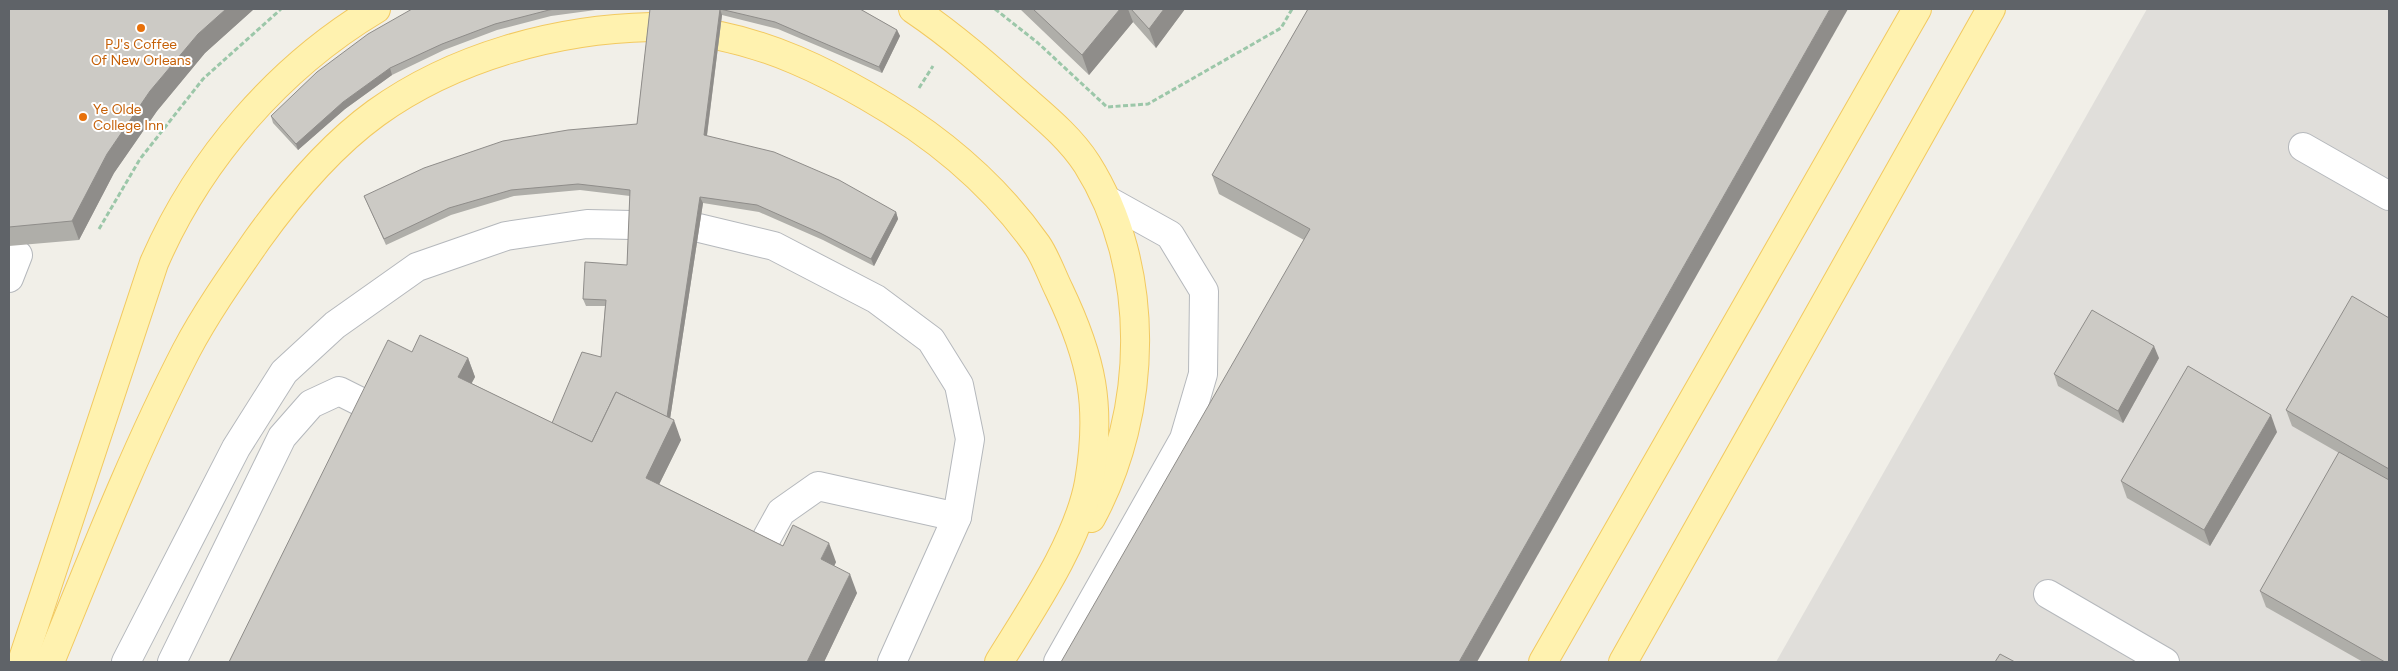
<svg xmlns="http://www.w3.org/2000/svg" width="2398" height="671" font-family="Figtree,sans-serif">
<rect width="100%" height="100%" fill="#f1efe8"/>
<polygon fill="#e0deda" points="2147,9 2389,9 2389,662 1776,662"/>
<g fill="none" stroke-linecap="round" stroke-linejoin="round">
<defs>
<g id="minor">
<polyline points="2303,147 2389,196"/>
<polyline points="699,228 774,246 876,299 931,340 959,385 970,439 957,517 892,662"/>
<polyline points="9,278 18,255"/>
<polyline points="760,550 781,512 818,486 957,517"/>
<polyline points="2048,594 2165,662"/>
<polyline points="126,662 236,448 284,372 335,325 417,267 506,236 587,224 632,225"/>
<polyline points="172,662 282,437 311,404 339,391 371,407"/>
<polyline points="1058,662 1184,439 1203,374 1204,291 1170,235 1107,200"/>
</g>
<g id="major">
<path d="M913,9c40,27 75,58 111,90 23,20 47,40 63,65 65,103 62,248 4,354"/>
<path d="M720,36c53,11 100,33 147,60 67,38 125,85 170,149 9,13 15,31 22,45 33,69 43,116 30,192 -11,60 -58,128 -90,180"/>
<path d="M22,662l132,-399c45,-104 125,-196 222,-254"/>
<path d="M50,662c43,-105 84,-210 136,-311 20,-38 46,-75 71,-111 33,-46 72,-93 119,-127 78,-56 180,-84 275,-86"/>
<polyline points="1543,662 1917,9"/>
<polyline points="1623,662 1991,9"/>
</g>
</defs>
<use href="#minor" stroke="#b5b8bc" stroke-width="30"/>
<use href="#major" stroke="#f2c960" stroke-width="30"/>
<g stroke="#9cc7a9" stroke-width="3" stroke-dasharray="5 2.5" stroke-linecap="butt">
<polyline points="995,9 1038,43 1107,107 1148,104 1281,28 1292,9"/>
<polyline points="919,88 933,66"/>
<polyline points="99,229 140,159 203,79 281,9"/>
</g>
<use href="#minor" stroke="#fff" stroke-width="28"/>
<use href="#major" stroke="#fff2af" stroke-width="28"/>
</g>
<g fill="#afaea9">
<polygon points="9,9 254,9 205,53 157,111 114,173 79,240 9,246"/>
<polygon points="412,9 603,9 551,16 497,30 444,50 392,75 345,109 298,150 273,123 271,116"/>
<polygon points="650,9 860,9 897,30 900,36 882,73 778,29 722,15 707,136 896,212 898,219 874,266 823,240 759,212 703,203 670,419 681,440 659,484 783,546 836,562 834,566 857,593 824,662 229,662 412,352 468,358 475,377 471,383 552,423 601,357 605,306 586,306 583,299 627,265 630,196 580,190 514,196 451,215 386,245 364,196 637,124"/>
<polygon points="1020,9 1185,9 1156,48 1133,22 1089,75"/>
<polygon points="1308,9 1477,662 1304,240 1219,194 1212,175"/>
<polygon points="2389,318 2389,662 2363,662 2266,607 2260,591 2339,453 2292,426 2286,410"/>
<polygon points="2159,358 2123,423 2058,386 2054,374"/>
<polygon points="2277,432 2210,546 2127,498 2121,481"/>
</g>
<g fill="#8f8d8a">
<polygon points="226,9 254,9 205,53 157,111 114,173 79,240 72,221 107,154 150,91 198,34"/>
<polygon points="720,9 722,15 706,142 704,135"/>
<polygon points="1120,9 1128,9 1133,22 1089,75 1082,55"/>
<polygon points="1164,9 1185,9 1156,48 1149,29"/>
<polygon points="1830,9 1848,9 1477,662 1459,662"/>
<polygon points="897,30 900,36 882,73 879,67"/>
<polygon points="390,68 392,75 345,109 298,150 296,144 343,102"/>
<polygon points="700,197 703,203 668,432 674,420 681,440 653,497 646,478 665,427"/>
<polygon points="896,212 898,219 874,266 871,259"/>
<polygon points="2154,346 2159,358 2123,423 2118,411"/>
<polygon points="468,358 475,377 465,396 458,377"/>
<polygon points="2271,415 2277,432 2210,546 2204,530"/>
<polygon points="829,543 836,562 828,579 821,559"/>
<polygon points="850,574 857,593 824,662 807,662"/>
</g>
<g fill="#cccac5" stroke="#8f8d8a">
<polygon points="9,9 226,9 198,34 150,91 107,154 72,221 9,227"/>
<polygon points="412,9 555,9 549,10 495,24 442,44 390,68 343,102 296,144 271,116 317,72 368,34"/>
<polygon points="650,9 860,9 897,30 879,67 775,22 720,9 704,135 774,152 839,180 896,212 871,259 820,233 757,205 700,197 667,417 616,392 592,442 552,423 582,352 601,357 606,300 583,299 585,262 627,265 630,190 578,184 511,190 449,208 384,239 364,196 424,168 503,141 568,130 637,124"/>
<polygon points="1033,9 1120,9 1082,55"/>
<polygon points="1131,9 1164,9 1149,29"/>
<polygon points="1308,9 1830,9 1459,662 1061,662 1310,229 1212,175"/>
<polygon points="2352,296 2389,318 2389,469 2286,410"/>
<polygon points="2092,310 2154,346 2118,411 2054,374"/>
<polygon points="420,335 468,358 458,377 592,442 616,392 674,420 646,478 783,546 793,525 829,543 821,559 850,574 807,662 229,662 388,340 412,352"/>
<polygon points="2188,366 2271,415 2204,530 2121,481"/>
<polygon points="2339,452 2389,480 2389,662 2385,662 2260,591"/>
<polygon points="2000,654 2015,662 1995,662"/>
</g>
<g fill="#e8710a" stroke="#fff" stroke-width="2">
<circle cx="141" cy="28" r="5"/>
<circle cx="83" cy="117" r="5"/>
</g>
<g text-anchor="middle" stroke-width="4" stroke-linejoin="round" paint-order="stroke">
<g font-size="14" fill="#c56008" stroke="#fff">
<text x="141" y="49">PJ's Coffee<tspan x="141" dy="16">Of New Orleans</tspan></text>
<text x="93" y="114" text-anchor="start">Ye Olde<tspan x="93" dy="16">College Inn</tspan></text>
</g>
</g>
<rect width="2398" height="671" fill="none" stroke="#5f6368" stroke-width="20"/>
</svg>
